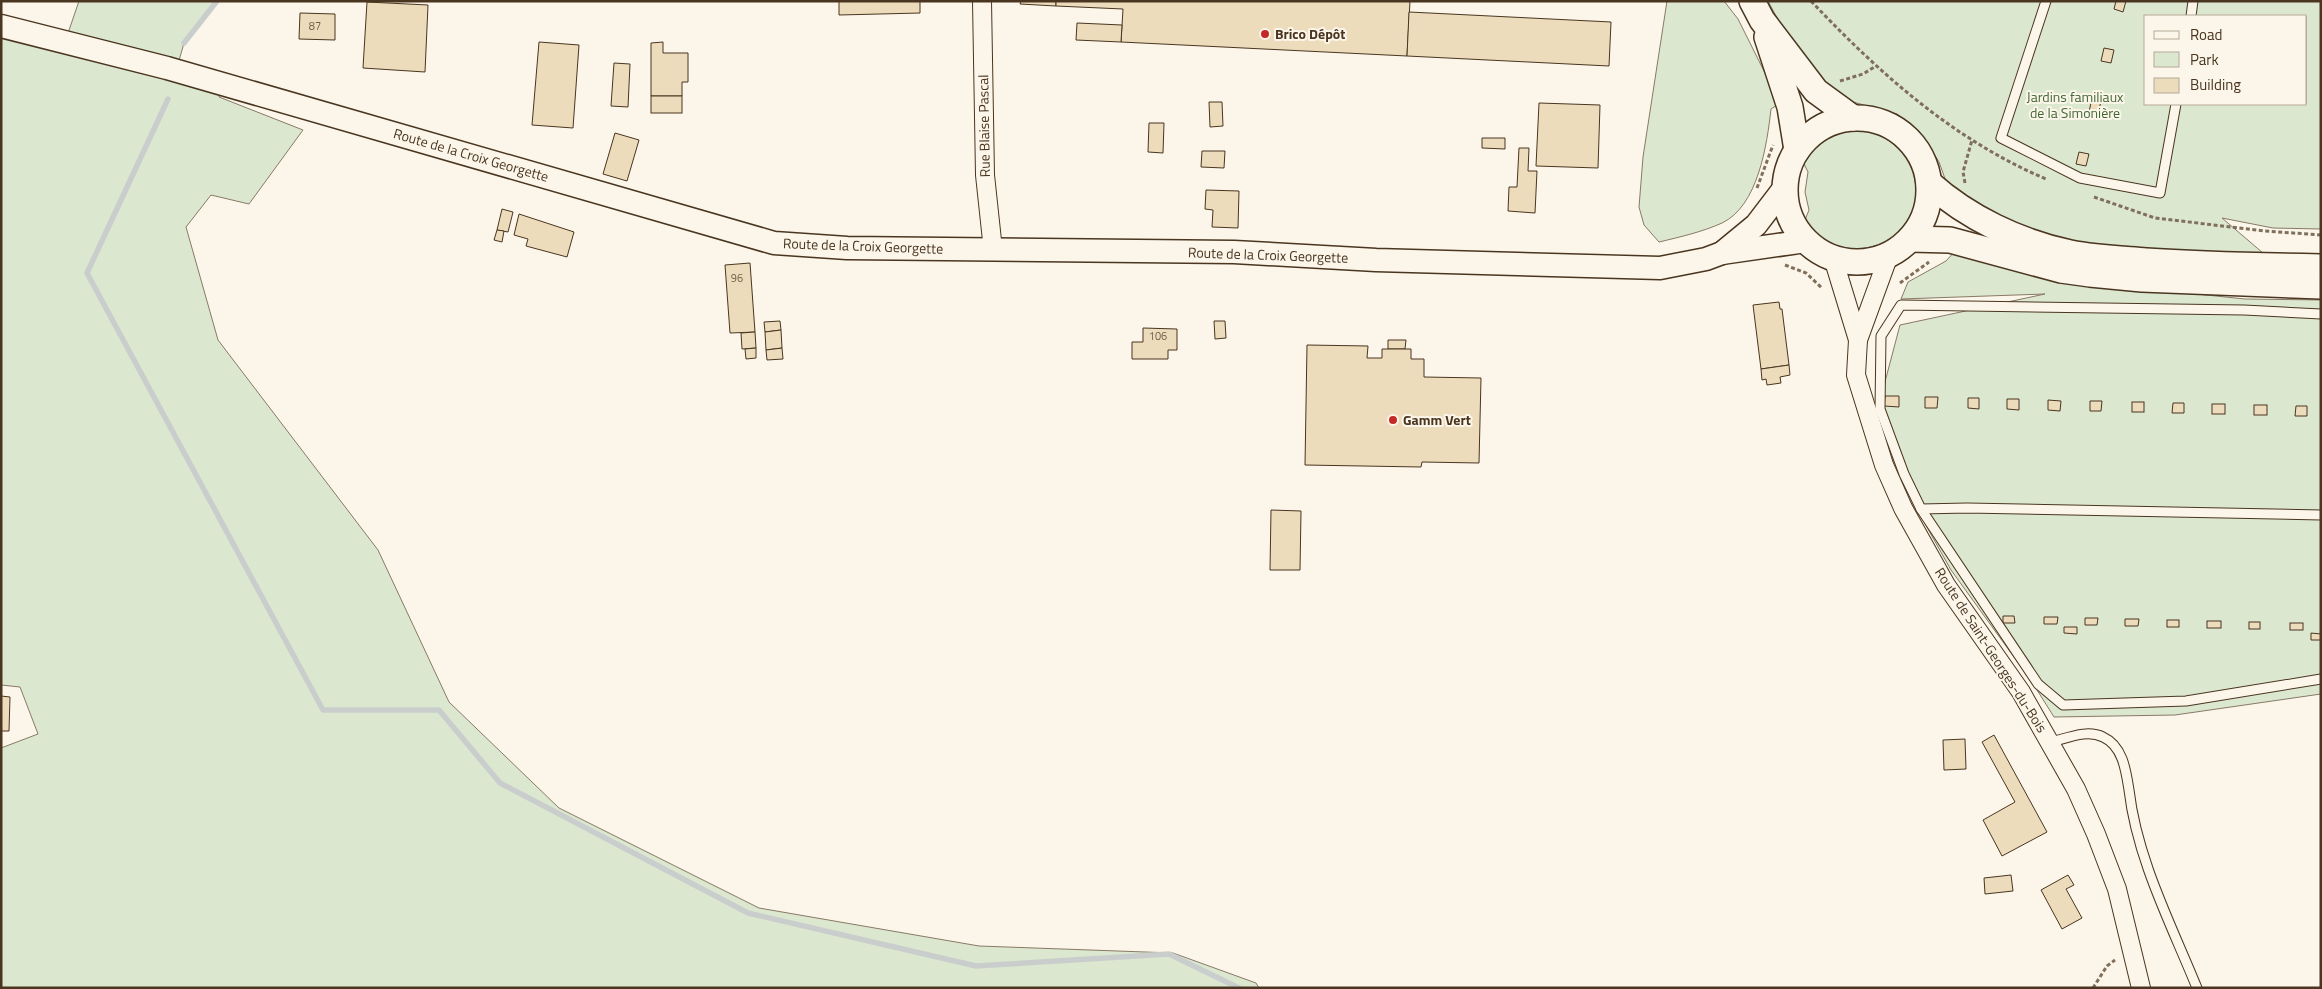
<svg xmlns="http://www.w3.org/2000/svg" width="2322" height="989" font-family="'Titillium Web',sans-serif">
<rect width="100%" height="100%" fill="#fbf6e9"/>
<g fill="#dce7d0" stroke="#887966" fill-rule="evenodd">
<polygon points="79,1 217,1 184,43 176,71 222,84 219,97 303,130 249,204 211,195 186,227 218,340 378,550 449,702 559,808 759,908 979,946 1173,953 1256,983 1259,988 1,988 1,748 38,734 20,687 1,685 1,28 65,42"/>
<path d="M1667,1h57l14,18 42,84 -9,6c-4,36 -13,97 -49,114 -20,9 -42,14 -63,19l-15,-17 -5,-18 4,-50z"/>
<path d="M1768,1h553v228l-48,-1 -51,-10 48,41 -183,-11 -53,-13 -86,-48 -9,-25 -20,-31 -22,-17 -66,-18 -38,-48zM2146,16h160v88h-160z"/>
<path d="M1847,131c7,0 16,-1 23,1 36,10 57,50 40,85 -13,27 -48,38 -76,28 -12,-4 -21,-15 -29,-25l4,-10 -4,-18 3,-20 -5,-10c13,-17 24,-24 44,-31z"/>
<polygon points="1956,250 2070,281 2245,299 2321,300 2321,694 2175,715 2054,717 2032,682 1951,570 1919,513 1877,412 1900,325 2045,294 1901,299 1908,282 1946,261"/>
</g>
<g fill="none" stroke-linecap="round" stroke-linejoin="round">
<g stroke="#c9cecd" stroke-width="5.5">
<polyline points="184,43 217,1"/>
<polyline points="168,99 87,273 323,710 439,710 500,783 748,913 976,966 1169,954 1239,988"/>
</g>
</g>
<g fill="#ecdcbc" stroke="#4a3520">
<polygon points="839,1 920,1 920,13 839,15"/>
<polygon points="1021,1 1056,1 1056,6 1020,4"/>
<polygon points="1056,1 1410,1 1407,56 1121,42 1123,9 1056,6"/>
<polygon points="2116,1 2126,1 2123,12 2114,9"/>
<polygon points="367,2 428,5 425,72 363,68"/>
<polygon points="1409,12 1611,22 1609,66 1407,56"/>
<polygon points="300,13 335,14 335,40 299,39"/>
<polygon points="1077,23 1122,25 1121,42 1076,40"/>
<polygon points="539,42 579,45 573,128 532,125"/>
<polygon points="663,42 663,53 688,53 688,82 682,82 682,96 651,96 651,43"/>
<polygon points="2104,48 2114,50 2111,63 2101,61"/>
<polygon points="614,63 630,64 628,107 611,106"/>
<rect x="651" y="96" width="31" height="17"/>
<polygon points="2092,98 2101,101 2098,114 2089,112"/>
<polygon points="1209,102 1222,102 1223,126 1210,127"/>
<polygon points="1539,103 1600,105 1598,168 1536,166"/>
<polygon points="1149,123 1164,123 1163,153 1148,152"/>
<polygon points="615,133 639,140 627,181 603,174"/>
<polygon points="1482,138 1505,138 1505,149 1482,148"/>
<polygon points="1519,148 1529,148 1528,171 1537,171 1535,213 1508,211 1509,187 1517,187"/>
<polygon points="1202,151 1225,151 1224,168 1201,167"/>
<polygon points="2079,152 2089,154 2086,166 2076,164"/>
<polygon points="1206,190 1239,191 1238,228 1212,227 1213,210 1205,209"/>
<polygon points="502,209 513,212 508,232 497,230"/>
<polygon points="519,214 574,232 567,257 526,246 528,239 514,235"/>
<polygon points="497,230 504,231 502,242 494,240"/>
<polygon points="750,263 755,332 730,333 725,265"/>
<polygon points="1779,302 1780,309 1782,309 1789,365 1761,369 1753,305"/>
<polygon points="780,321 781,330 765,332 764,322"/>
<polygon points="1214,321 1225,321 1226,338 1215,339"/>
<polygon points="1143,328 1177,329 1177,350 1168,350 1168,359 1132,359 1132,342 1143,342"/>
<polygon points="781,330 782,348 766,350 765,332"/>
<polygon points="755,332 756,348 742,349 741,333"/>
<polygon points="1388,340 1406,340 1405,349 1388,349"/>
<polygon points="1307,345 1368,346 1367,358 1382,358 1382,349 1411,349 1411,359 1424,359 1424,377 1481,378 1479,463 1422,462 1421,467 1305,465"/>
<polygon points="756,348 756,358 746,359 745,349"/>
<polygon points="782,348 783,359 767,360 766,350"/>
<polygon points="1789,365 1790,375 1780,377 1781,383 1767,385 1766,379 1762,380 1761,369"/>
<polygon points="1885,396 1899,396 1899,407 1884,406"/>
<polygon points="1925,397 1938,397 1937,408 1925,408"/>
<polygon points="1968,398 1979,398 1979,409 1968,408"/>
<polygon points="2007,399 2019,399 2019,410 2007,409"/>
<polygon points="2048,400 2061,401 2060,411 2048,410"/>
<polygon points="2090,401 2102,401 2101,411 2090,411"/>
<rect x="2132" y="402" width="12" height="10"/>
<polygon points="2173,403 2184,403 2184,413 2172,413"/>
<rect x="2212" y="404" width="13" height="10"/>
<rect x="2254" y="405" width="13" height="10"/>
<polygon points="2296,406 2307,406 2307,416 2295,416"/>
<polygon points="1271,510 1301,511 1300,570 1270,570"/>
<polygon points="2003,616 2014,616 2015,623 2003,623"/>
<polygon points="2044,617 2058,617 2057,624 2044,624"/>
<polygon points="2085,618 2098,618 2097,625 2085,625"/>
<polygon points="2125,619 2139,619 2138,626 2125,626"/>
<rect x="2167" y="620" width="12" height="7"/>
<rect x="2207" y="621" width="14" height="7"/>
<rect x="2249" y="622" width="11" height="7"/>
<rect x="2290" y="623" width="13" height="7"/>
<polygon points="2064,627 2077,627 2077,634 2064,633"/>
<polygon points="2311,633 2321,634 2321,640 2311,640"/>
<polygon points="1,696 10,697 9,731 1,731"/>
<polygon points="1994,735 2047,832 2002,856 1983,820 2015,802 1982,742"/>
<polygon points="1965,739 1966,769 1944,770 1943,740"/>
<polygon points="2011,875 2013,891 1985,894 1984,878"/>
<polygon points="2068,875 2074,885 2066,889 2082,918 2062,929 2041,890"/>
</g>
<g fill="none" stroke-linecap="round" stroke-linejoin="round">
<defs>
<g id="service">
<polyline points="2046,1 2001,138 2080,178 2160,193 2176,104"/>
<polyline points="2191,16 2193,1"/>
<polyline points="2321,314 2244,310 1901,305 1881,336 1880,409 1904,474 1921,509 2038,684 2063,705 2186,701 2321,679"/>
<polyline points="1921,509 1967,508 2321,515"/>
<path d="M2051,742c17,-4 36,-13 52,-5 20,9 23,34 26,53 8,69 42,134 68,198"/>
</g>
<g id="minor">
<polyline points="982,1 985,175 993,250"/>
<polyline points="1833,258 1858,340 1856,375 1884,465 1903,508 1946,585 2021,692 2076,789 2096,834 2117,889 2141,988"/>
<polyline points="1858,340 1889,255"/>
</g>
<g id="tertiary">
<polyline points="1,26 167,68 774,243 847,248 1234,252 1376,260 1660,268 1706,259 1722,253 1806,241"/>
<polyline points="1722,253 1756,225 1785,187"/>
</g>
<g id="secondary">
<polyline points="1752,1 1762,20 1816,91 1853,118"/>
<polyline points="1767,37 1790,107 1797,150"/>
<circle cx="1857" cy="190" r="72"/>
<path d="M1929,183c39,35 90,59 141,70 25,5 51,6 76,8 58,4 116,5 175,6"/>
<polyline points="1910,239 1950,240 2061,270 2090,274 2142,279 2321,286"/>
</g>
</defs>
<use href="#service" stroke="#4a3520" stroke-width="11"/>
<use href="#minor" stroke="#4a3520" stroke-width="20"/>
<use href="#tertiary" stroke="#4a3520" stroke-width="25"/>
<use href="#secondary" stroke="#4a3520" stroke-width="28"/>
<g stroke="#7f6f5c" stroke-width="3" stroke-dasharray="4 2.5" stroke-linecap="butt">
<path d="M1811,1c69,73 143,139 235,178"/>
<polyline points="1840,81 1863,74 1876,66"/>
<polyline points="1965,183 1963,172 1972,140"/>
<polyline points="1757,188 1773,145"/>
<polyline points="2094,197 2155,218 2265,231 2321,235"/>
<polyline points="1785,265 1806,273 1822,288"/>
<polyline points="1900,283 1929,262"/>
<polyline points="2093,988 2107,966 2115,960"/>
</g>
<use href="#service" stroke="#fbf6e9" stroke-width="9"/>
<use href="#minor" stroke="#fbf6e9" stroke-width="18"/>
<use href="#tertiary" stroke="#fbf6e9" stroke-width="22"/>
<use href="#secondary" stroke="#fbf6e9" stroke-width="25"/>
</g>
<g fill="#c62828" stroke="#fbf6e9" stroke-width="2">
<circle cx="1265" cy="34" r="5"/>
<circle cx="1393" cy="420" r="5"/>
</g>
<g text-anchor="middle" stroke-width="4" stroke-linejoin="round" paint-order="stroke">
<g font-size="11" fill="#725f47">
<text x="315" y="30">87</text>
<text x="737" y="282">96</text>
<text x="1158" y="340">106</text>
</g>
<g font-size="14" font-weight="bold" fill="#4a3520" stroke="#fbf6e9" text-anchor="start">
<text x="1275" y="39">Brico Dépôt</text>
<text x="1403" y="425">Gamm Vert</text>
</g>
<g font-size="14" fill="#436837" stroke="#fbf6e9">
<text x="2075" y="102">Jardins familiaux<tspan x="2075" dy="16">de la Simonière</tspan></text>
</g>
<g font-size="14" fill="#4a3520" stroke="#fbf6e9">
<text transform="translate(984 126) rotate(-91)" y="5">Rue Blaise Pascal</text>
<text transform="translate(471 155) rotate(16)" y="5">Route de la Croix Georgette</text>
<text transform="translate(863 246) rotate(2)" y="5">Route de la Croix Georgette</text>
<text transform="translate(1268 255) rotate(2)" y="5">Route de la Croix Georgette</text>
<text transform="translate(1991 650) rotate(57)" y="5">Route de Saint-Georges-du-Bois</text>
</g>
</g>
<rect width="2322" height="989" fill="none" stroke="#4a3520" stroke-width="5"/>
<rect x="2144" y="15" width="162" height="90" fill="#fbf6e9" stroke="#b4a999"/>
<rect x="2154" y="31" width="25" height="8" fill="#fbf6e9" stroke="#b4a999"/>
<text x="2190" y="40" font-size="15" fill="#4a3520">Road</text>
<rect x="2154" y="52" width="25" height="15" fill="#dce7d0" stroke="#b4a999"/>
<text x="2190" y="65" font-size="15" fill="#4a3520">Park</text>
<rect x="2154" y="78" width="25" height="15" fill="#ecdcbc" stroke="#b4a999"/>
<text x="2190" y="90" font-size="15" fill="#4a3520">Building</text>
</svg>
